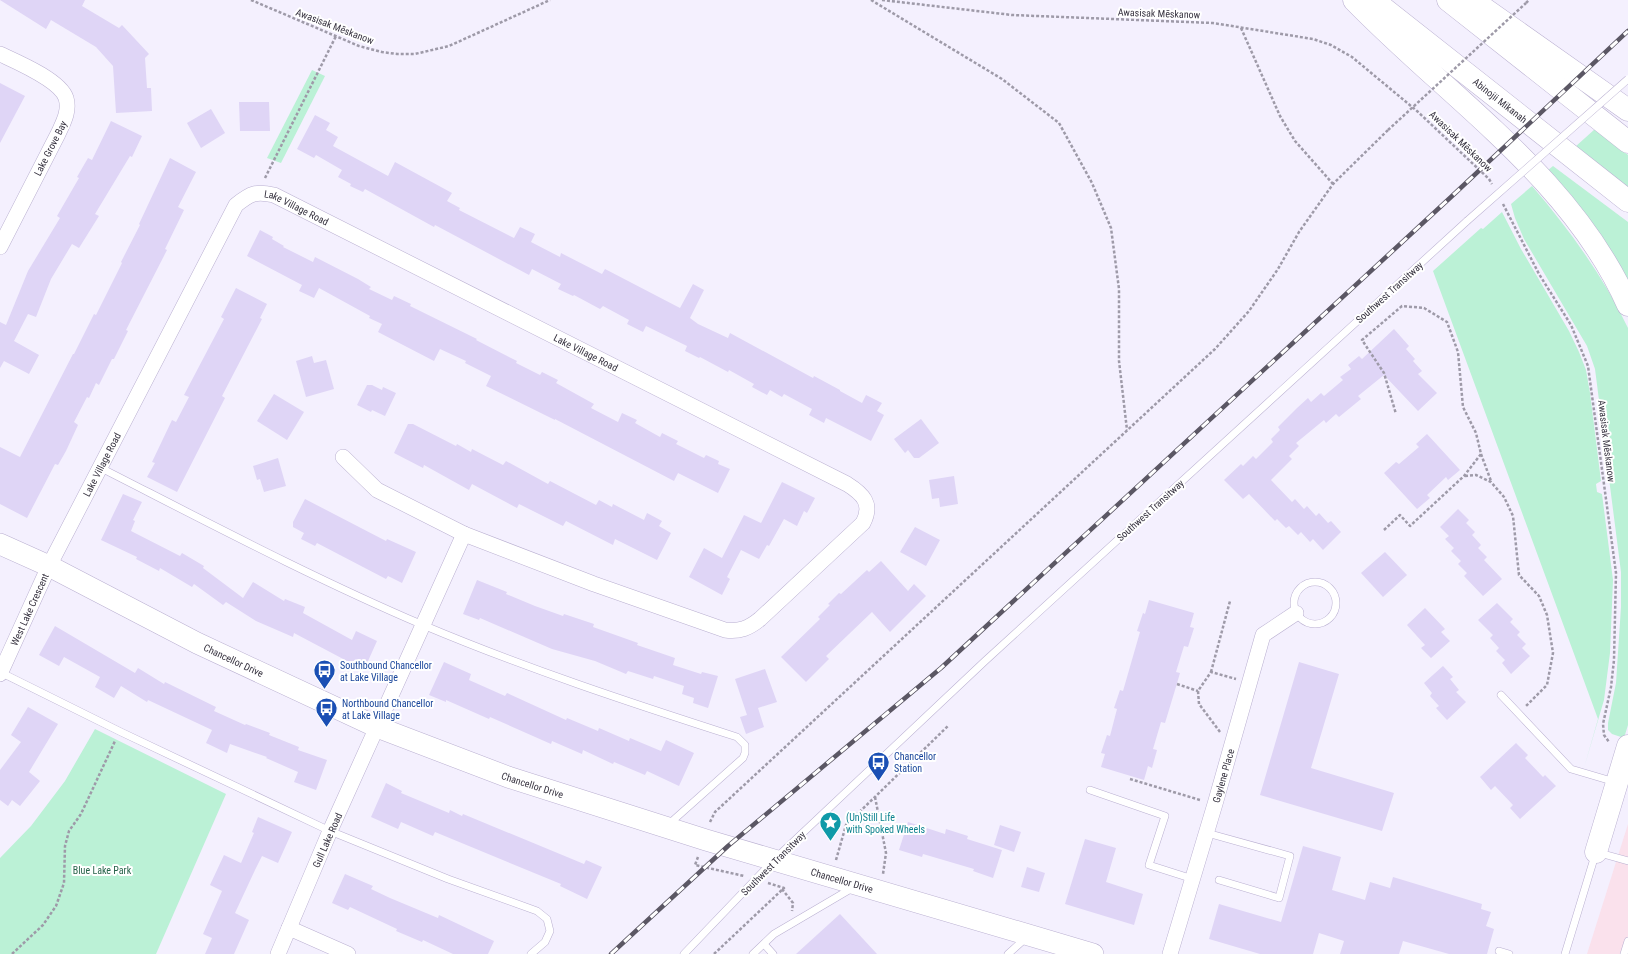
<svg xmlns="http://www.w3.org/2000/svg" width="1628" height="954" font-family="'Roboto Condensed',sans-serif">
<rect width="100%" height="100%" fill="#f4f0fe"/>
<polygon fill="#fae1ec" points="1628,824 1628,954 1587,954"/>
<g fill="#bbf1d6">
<polygon points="312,70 325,76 281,163 267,158"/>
<polygon points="1595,129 1628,155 1628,188 1575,147"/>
<polygon points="1553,166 1628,222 1628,288 1547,171"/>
<path d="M1532,186c37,43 71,90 96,142v397l-4,13 -12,-4 -4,-4v-7l8,-40 5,-76v-35l-26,-203 -8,-23 -63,-107 -9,-21 -4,-14z"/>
<polygon points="1502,212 1521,249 1569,331 1579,352 1586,370 1590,393 1601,481 1596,484 1597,492 1602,494 1613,580 1610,653 1604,700 1584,768 1598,719 1433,271 1481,228 1483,229"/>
<polygon points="95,729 226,794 156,954 0,954 0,858 31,826 65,781"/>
</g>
<g fill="#dfd5f6">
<polygon points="0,0 85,0 82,6 119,28 122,25 149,54 145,58 147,88 151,88 152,111 116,113 113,66 96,47 51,20 46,29"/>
<polygon points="0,83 25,96 0,143"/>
<polygon points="239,102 269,102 270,131 240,131"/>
<polygon points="211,109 225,133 201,148 187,123"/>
<polygon points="315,115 330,123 326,130 338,137 333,146 388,176 395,162 452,193 447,201 460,208 459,210 514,238 520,227 535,234 531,242 560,257 561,253 602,274 605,269 680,308 693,284 704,290 690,318 698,324 728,338 730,333 813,378 814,376 840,390 840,391 862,403 866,395 882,403 877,411 884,415 871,441 826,418 824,423 809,415 812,409 784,394 782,397 770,390 767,395 752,387 754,384 729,370 728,372 700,357 699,358 685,351 687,346 646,326 643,332 627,324 629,320 603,306 600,309 574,295 573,296 558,289 561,284 532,269 529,275 435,225 434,227 365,189 363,192 350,186 351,184 338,177 342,170 316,155 314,158 297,149"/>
<polygon points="111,121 142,136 132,157 130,156 95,214 99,216 79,248 72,244 51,279 36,317 28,314 14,341 39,355 29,374 4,361 0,368 0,322 6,325 28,271 60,218 57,216 79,178 77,177 88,158 92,160"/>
<polygon points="170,158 196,172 178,207 184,210 165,249 167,250 126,330 128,331 114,359 112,359 99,385 96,383 89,398 87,397 74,422 78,425 66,451 58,465 55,464 27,518 0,504 0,447 20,457 73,354 74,354 94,314 96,315 122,263 121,262 140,225 139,224"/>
<polygon points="260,230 273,237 272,239 284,246 283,247 313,262 315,257 358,279 371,287 369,289 392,300 394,296 411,304 410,306 477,339 476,340 517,361 516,363 540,375 542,372 558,380 556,383 594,404 591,408 618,422 622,413 637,420 635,423 660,437 662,433 678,441 676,444 704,458 706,455 719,461 718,464 730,469 718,493 678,473 674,481 555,419 555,420 486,386 491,376 465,363 466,361 440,349 434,361 405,346 378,332 382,324 369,318 370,316 319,288 314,298 299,291 302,285 247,256"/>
<polygon points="236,288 267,304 260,318 262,319 222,396 225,398 177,492 147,477 155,463 152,462 172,420 176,422 189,397 184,395 224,319 221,317"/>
<polygon points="1394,329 1409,346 1406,349 1415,359 1413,361 1422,371 1418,374 1437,393 1418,411 1384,375 1358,396 1361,399 1339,417 1336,414 1326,423 1324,420 1296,443 1299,446 1289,456 1292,459 1271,480 1292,502 1295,499 1304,509 1307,506 1316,516 1319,513 1328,523 1331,521 1341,532 1323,550 1313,539 1310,542 1301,532 1298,535 1289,526 1286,528 1277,519 1275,521 1249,494 1243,499 1224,480 1241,464 1243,466 1253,456 1256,459 1273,442 1271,439 1280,430 1278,427 1297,408 1308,398 1311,402 1321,393 1324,396 1343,380 1340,377 1351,369 1348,365 1359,356 1362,359"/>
<polygon points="312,356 314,363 326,360 334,389 306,397 296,361"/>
<polygon points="367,385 372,385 382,390 383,387 396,393 385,416 372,410 371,412 357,405"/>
<polygon points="274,394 304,412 287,440 257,421"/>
<polygon points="921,419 939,443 919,458 914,458 908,450 905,453 894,439"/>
<polygon points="408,424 413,424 456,446 457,444 471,452 472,449 503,465 506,461 548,484 550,481 596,505 599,500 612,507 613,504 644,520 647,513 662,521 659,526 671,533 657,560 615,539 613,545 566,521 563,526 519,504 517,508 472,484 469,490 424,465 423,468 394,453"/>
<polygon points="1427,434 1460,470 1448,480 1446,477 1427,495 1430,498 1417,509 1384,473 1396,462 1399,464 1419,447 1416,444"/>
<polygon points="278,458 286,486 264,492 260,479 257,480 253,466"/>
<polygon points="954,476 958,504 940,507 939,498 932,499 929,480"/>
<polygon points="782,482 815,498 807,513 804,511 797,526 784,519 769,546 767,545 759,559 741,550 727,577 730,579 722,595 689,577 704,548 722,558 744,515 761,523"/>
<polygon points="123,494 142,502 133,520 135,521 131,531 180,556 182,553 204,566 203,568 243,598 253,582 284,601 285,599 305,607 303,613 352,640 356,631 377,641 364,670 294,633 293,637 256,621 226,602 223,605 194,584 192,587 160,568 159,571 136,559 137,557 101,540"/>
<polygon points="305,499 386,541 387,539 416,552 402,583 388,576 386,579 317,543 315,546 301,539 304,533 293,527 293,522"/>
<polygon points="1458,509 1469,520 1466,523 1475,532 1472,535 1481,545 1478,548 1487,557 1484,560 1502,579 1483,596 1464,576 1467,573 1458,564 1461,561 1451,551 1454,548 1445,539 1449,536 1440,527"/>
<polygon points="915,527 940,540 926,566 900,552"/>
<polygon points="1385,552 1407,575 1383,597 1361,573"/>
<polygon points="881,561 908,591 914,584 926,596 890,632 872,612 826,656 829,659 806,682 781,657 820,619 818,617 830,605 828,604 839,593 841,594 867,570 869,572"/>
<polygon points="477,580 507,592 506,594 535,606 563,616 564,614 594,624 593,627 638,643 637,645 675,658 673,665 701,674 702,672 718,676 708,708 693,703 694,698 682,694 684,686 654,676 653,679 628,671 626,674 595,661 552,649 480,618 479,620 463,614"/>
<polygon points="1149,600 1194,613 1190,627 1194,628 1188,647 1184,646 1176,672 1180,673 1175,690 1165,723 1161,722 1153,749 1157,750 1152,768 1148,766 1144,780 1101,767 1105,754 1101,753 1107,735 1110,736 1117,709 1114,708 1120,690 1123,691 1140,632 1137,631 1143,613 1145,614"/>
<polygon points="1497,603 1513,619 1510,622 1520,632 1517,635 1526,644 1522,648 1530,656 1511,674 1502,663 1505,660 1496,651 1499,648 1490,638 1493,635 1478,620"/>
<polygon points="1425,608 1445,629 1441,632 1450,641 1431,658 1421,648 1425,645 1407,625"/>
<polygon points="55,626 135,673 138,668 164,684 165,682 216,707 214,711 245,725 246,724 270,733 269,735 299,747 298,750 327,760 316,790 294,782 298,772 266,758 267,757 230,744 227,753 206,743 212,730 148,700 147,702 121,686 114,698 95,687 100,677 64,657 59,666 39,655"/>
<polygon points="444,662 471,674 469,680 505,696 507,693 566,720 567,718 598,731 599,728 629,741 630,738 661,751 666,740 694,753 679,786 647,771 645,775 614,762 613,764 583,750 582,754 552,741 551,744 490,717 489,719 446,700 446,702 429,695"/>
<polygon points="1299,662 1339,674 1311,768 1394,793 1382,831 1260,795"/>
<polygon points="1443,666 1453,677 1450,679 1459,690 1456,692 1466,702 1447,720 1436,708 1439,706 1430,696 1432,693 1424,683"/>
<polygon points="765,669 777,702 758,708 764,727 746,734 740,717 747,715 735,679"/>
<polygon points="28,707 58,724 29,772 40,781 20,806 12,800 8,806 0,800 0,770 21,742 11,735"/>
<polygon points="1516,743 1528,755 1525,758 1543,777 1545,775 1556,786 1520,819 1510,808 1513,805 1495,786 1491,790 1480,777"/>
<polygon points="386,783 402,791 401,793 449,813 450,810 462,816 463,814 584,864 586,860 602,867 587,899 560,886 561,884 435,832 433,836 401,822 398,829 371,817"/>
<polygon points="258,817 292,832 278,863 262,856 255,870 235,913 249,920 234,954 205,954 212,938 203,934 222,891 210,885 224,855 241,863 254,833 252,832"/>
<polygon points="908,822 945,834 946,829 968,836 967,839 1002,850 993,878 973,871 974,869 923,854 922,857 899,850"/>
<polygon points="1000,825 1021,832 1014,852 994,845"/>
<polygon points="1085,839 1116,848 1106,882 1143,894 1134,925 1065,904"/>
<polygon points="1303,846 1341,857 1332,890 1365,900 1370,882 1390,888 1393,877 1482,904 1481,909 1491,912 1486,926 1494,929 1487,954 1449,954 1403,941 1399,954 1340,954 1344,941 1319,933 1313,954 1260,954 1209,939 1219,904 1281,922"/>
<polygon points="1027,867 1045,873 1039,892 1021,887"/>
<polygon points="345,874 373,886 371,889 390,898 438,918 439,915 494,941 488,954 453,954 423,940 422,942 396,931 397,929 350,907 348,910 332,903"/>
<polygon points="840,914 877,954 796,954"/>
</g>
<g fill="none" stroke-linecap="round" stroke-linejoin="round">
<defs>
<g id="lane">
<path d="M101,468c106,54 212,110 322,157 102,43 208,78 314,112l8,8v8l-2,5 -74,66"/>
<circle cx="1315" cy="603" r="21"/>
<polyline points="0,672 121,732 330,831 448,879 537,911 547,919 550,931 545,942 531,954"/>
<polyline points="1501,695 1571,769 1615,782"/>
<polyline points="1090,790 1165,816 1149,865 1193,879"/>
<polyline points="1207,833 1290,856 1279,898 1219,880"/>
<polyline points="764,944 773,954"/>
<polyline points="1499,951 1509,954"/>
<polyline points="684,954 775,859 985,661 1467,221"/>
<polyline points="753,954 774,934 854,887"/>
<polyline points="1008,954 1027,937"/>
<polyline points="1565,954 1596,852 1628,861"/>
<polyline points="1624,954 1628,941"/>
</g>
<g id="street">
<path d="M0,54c17,8 60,26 66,44 4,13 -3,25 -8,36l-58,113"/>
<polyline points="343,457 377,490 464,534"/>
<path id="s1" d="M0,674l49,-108 187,-361c15,-12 20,-14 38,-10l573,289c16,10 26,20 16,39l-103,96c-11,9 -20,13 -35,11l-131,-46 -130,-50 -134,297 -52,123"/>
<polyline points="289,928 348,954"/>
<path id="s2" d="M1170,954l45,-150 48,-169 33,-22"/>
</g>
<g id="secondary">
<path id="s3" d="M0,544l49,22 148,77 180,84 131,50 198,63 387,114"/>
</g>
<g id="primary">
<path d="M1354,0c95,98 217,177 274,305"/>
<path id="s4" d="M1373,0l255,201"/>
<polyline points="1448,0 1628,142"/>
<polyline points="1472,0 1628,110"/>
<polyline points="1596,852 1628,746"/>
</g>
</defs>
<use href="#lane" stroke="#bab0d1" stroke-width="8"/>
<use href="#street" stroke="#bab0d1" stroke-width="16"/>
<use href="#secondary" stroke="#bab0d1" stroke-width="22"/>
<use href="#primary" stroke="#bab0d1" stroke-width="23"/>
<g stroke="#9e9aa8" stroke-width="2.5" stroke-dasharray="3 2" stroke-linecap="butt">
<polyline points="251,0 359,46 382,52 397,54 415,54 449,46 550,0"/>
<polyline points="871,0 1002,79 1059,123 1092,183 1111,228 1119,289 1119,361 1127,430"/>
<polyline points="882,0 1012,15 1213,23 1313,39 1331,45 1352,57 1417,111 1489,179 1492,184"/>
<polyline points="1526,3 1529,0"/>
<polyline points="1241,28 1280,116 1295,141 1333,184"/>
<polyline points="265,178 336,36"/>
<polyline points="1503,204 1539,274 1571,325 1588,366 1616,573 1614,660 1611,687 1603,724 1604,735 1609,742"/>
<polyline points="1481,454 1491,481"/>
<polyline points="1465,476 1476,475 1491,482 1504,497 1513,516 1519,575 1539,596 1547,615 1553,653 1547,685 1526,706"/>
<polyline points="1384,530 1400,515 1410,526 1464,476 1481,454 1476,433 1463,407 1458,352 1447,322 1424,308 1402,306 1362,340 1384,373 1396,414"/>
<polyline points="1211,672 1230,601"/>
<polyline points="1177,684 1198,691"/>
<polyline points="1220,732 1199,704 1198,691 1211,672 1236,679"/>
<polyline points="1130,779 1200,800"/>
<polyline points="875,797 886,853 883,874"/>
<polyline points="710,822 715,812 1215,349 1249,311 1278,269 1299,232 1333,184 1388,130"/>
<polyline points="698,857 695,865 744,876"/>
<polyline points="836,860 846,825 949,725"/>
<polyline points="782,889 793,903 792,911"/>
<polyline points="12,954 43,925 56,906 64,883 65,846 69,831 81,814 115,741"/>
<polyline points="714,954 784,888 768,883"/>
</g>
<use href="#lane" stroke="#fff" stroke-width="7"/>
<use href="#street" stroke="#fff" stroke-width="15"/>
<use href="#secondary" stroke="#fff" stroke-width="21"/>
<use href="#primary" stroke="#fff" stroke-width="22"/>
<defs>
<polyline id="rail" points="611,954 728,846 941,668 1451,197 1628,31"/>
</defs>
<use href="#rail" stroke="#5b5764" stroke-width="4.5"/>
<use href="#rail" stroke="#fff" stroke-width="3" stroke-dasharray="9" stroke-linecap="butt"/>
<defs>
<polyline id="lane-bridge" points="1467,221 1628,79"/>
</defs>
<use href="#lane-bridge" stroke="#bab0d1" stroke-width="8" stroke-linecap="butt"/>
<polyline stroke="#9e9aa8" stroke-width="2.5" stroke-dasharray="3 2" stroke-linecap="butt" points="1388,130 1526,3"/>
<use href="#lane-bridge" stroke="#fff" stroke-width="7"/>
</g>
<defs>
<symbol id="bus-pin" viewBox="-11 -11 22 30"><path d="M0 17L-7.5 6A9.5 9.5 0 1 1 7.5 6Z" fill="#1a4fb4" stroke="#fff"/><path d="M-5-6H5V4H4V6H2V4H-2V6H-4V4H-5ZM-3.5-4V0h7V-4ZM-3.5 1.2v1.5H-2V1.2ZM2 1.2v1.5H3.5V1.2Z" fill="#fff"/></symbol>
<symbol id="sight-pin" viewBox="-11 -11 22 30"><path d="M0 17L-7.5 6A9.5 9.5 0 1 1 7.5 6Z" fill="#0f9aa8" stroke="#fff"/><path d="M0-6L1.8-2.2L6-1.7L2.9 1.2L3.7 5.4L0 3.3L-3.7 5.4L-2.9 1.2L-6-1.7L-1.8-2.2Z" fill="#fff"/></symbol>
</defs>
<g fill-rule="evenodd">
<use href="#bus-pin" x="312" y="658" width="25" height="34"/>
<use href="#bus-pin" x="314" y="696" width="25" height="34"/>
<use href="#bus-pin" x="866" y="750" width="25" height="34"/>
<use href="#sight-pin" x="818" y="810" width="25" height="34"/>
</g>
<g text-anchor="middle" stroke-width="4" stroke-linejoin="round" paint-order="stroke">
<g font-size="10" fill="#373340" stroke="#fff">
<text transform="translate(1159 13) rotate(2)" y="4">Awasisak Mēskanow</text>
<text transform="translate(335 26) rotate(21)" y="4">Awasisak Mēskanow</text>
<text dy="4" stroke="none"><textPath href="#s4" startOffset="162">Abinojii Mikanah</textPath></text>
<text transform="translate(1461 141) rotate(44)" y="4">Awasisak Mēskanow</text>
<text transform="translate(50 148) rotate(-63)" y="4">Lake Grove Bay</text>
<text dy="4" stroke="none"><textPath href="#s1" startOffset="592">Lake Village Road</textPath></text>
<text transform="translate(1389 292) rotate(-42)" y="4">Southwest Transitway</text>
<text dy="4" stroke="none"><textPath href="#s1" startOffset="916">Lake Village Road</textPath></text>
<text transform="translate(1607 441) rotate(83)" y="4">Awasisak Mēskanow</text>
<text dy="4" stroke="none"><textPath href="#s1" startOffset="233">Lake Village Road</textPath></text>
<text transform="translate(1150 510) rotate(-42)" y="4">Southwest Transitway</text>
<text dy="4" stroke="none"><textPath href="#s1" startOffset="71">West Lake Crescent</textPath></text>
<text dy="4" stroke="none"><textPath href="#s3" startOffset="261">Chancellor Drive</textPath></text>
<text dy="4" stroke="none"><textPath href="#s2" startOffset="186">Gaylene Place</textPath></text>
<text dy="4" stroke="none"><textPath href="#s3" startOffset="585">Chancellor Drive</textPath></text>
<text transform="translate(327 840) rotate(-66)" y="4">Gull Lake Road</text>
<text transform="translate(773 863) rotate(-45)" y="4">Southwest Transitway</text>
<text dy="4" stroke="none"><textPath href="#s3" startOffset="909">Chancellor Drive</textPath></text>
</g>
<g font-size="10" fill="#164399" stroke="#fff" text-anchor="start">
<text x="340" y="669">Southbound Chancellor<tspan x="340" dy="12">at Lake Village</tspan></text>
<text x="342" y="707">Northbound Chancellor<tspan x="342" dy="12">at Lake Village</tspan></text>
<text x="894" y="760">Chancellor<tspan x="894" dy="12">Station</tspan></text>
</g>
<g font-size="10" fill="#0d838f" stroke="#fff" text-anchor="start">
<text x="846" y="821">(Un)Still Life<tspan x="846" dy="12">with Spoked Wheels</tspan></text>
</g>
<g font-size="10" fill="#27634a" stroke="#fff">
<text x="102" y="874">Blue Lake Park</text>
</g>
</g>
</svg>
